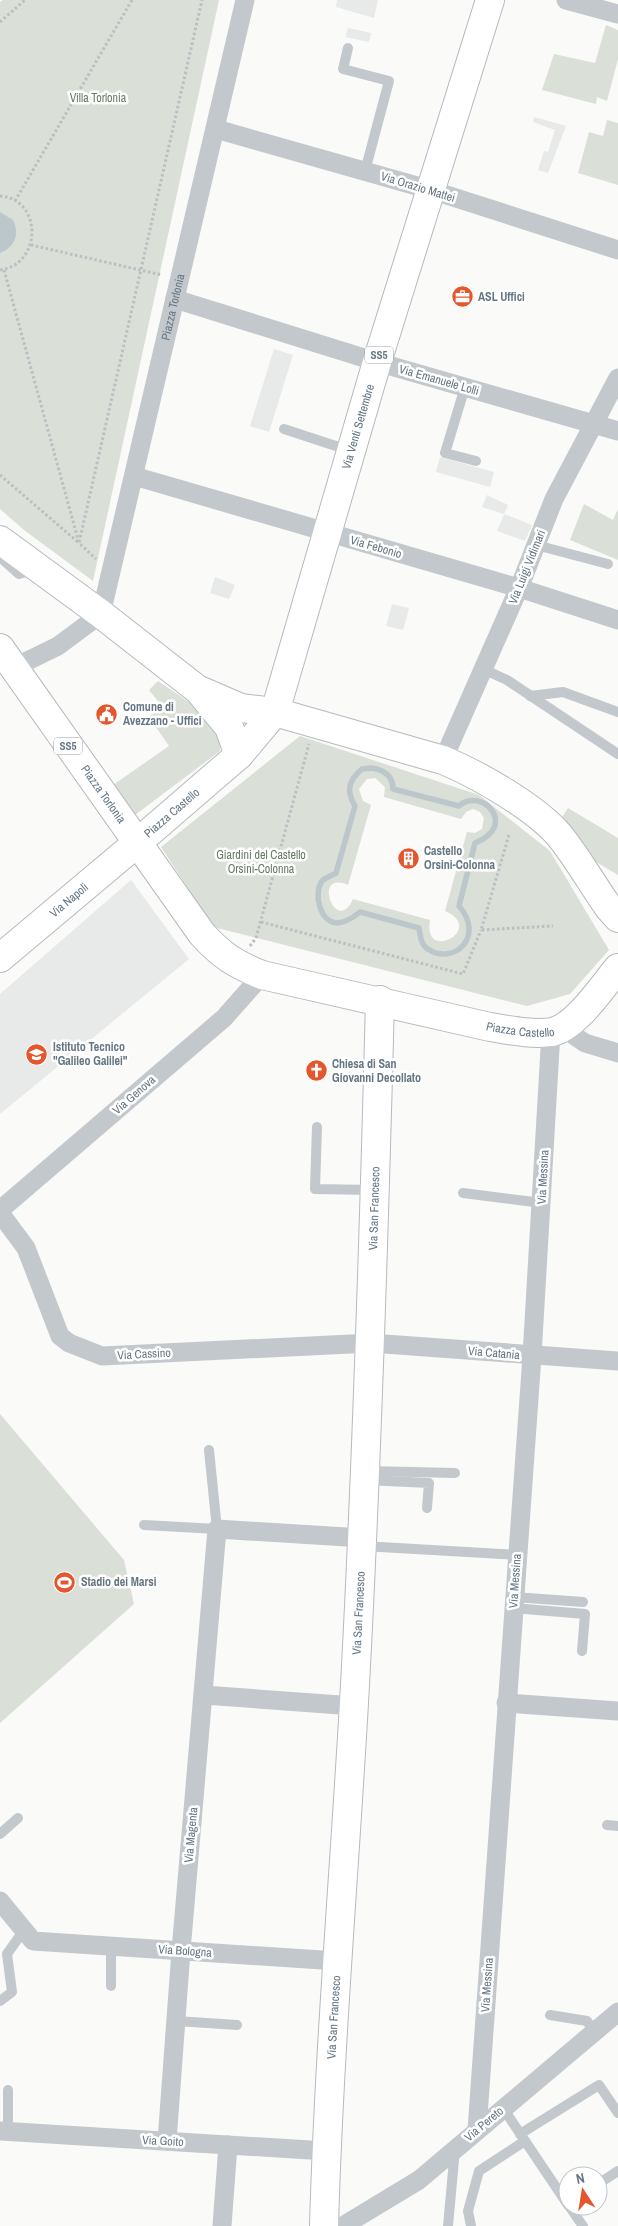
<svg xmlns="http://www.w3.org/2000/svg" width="618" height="2226" font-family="'Archivo Narrow',sans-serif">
<rect width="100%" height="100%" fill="#fafaf8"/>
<g fill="#e8e9e9">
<polygon points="337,0 378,0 374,18 336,7"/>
<polygon points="348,28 371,33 369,42 345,37"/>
<polygon points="534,117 566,126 548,173 538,170 544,151 548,152 555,130 533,122"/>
<polygon points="274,349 293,355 269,432 250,426"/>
<polygon points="440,457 494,472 490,487 436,472"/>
<polygon points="487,495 508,505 504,514 532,525 525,541 497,531 504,514 482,507"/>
<polygon points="215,577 235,585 229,599 210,593"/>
<polygon points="392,604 409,608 403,630 386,626"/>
<polygon points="131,880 189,959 0,1114 0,994"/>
</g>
<g fill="#dadfd7" fill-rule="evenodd">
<polygon points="3,0 219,0 93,581 24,530 0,509 0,2"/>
<polygon points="606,25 618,30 618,59 607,101 597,97 596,104 542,90 554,54 595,63"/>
<polygon points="607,120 618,123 618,185 578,173 589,132 603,136"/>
<polygon points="584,504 613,520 618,509 618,560 570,540"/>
<polygon points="158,681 211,717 222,734 220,751 135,815 113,785 169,746 149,717 162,706 149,690"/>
<path d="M300,736l179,59 71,56 59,99 -39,44 -43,12 -314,-79 -52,-80zM375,778l10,9 -1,10 77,22 5,-7 7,-3 7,3 4,6 -2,11 -7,4 -8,-1 -22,79c42,18 -23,53 -15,9l-77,-21c-17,38 -42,-30 -5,-14l23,-80 -8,-4 -4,-12 8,-10z"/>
<polygon points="568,808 618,838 618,875 591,859 561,819"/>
<polygon points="0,1414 124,1560 134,1604 0,1723"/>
</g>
<path fill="#bbc7cb" d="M0,212l13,8c7,14 2,27 -13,33z"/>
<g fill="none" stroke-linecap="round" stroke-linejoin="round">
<path stroke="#bbc7cb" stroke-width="5.5" d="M372,768c12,2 21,8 21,21l66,17c21,-20 61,19 16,37l-16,63c27,31 -6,60 -31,43 -7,-4 -8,-14 -9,-21l-59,-16c-6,5 -13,10 -22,11 -18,0 -25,-29 -16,-42 3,-3 9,-5 14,-8l19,-67c-9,-15 -7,-25 7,-37z"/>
<defs>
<g id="secondary">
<path id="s2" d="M0,958l137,-115"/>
</g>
<g id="primary">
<path d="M0,540l101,74 96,75 44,19 34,4 168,48c34,14 92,47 116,75 18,22 33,49 50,73l9,10"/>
<path id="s3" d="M0,648l202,286c20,22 33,30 60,41l228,52c19,3 42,8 62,5 24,-5 50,-45 66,-64"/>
<polyline points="201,693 229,727 239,755"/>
<path id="s4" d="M137,843l102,-88 36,-43 102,-350 113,-362"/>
<path id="s5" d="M324,2226c5,-175 20,-349 30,-523 13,-234 20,-468 26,-703"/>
</g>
</defs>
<use href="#secondary" stroke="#b3babf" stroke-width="30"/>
<use href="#primary" stroke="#b5babe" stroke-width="30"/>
<g stroke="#bbbfc2" stroke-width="3" stroke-dasharray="2.5 2.5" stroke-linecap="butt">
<polyline points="0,22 25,0"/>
<path d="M0,196c43,3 42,69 0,74"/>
<polyline points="15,201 132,0"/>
<polyline points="31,245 162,275"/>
<polyline points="4,270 79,543 96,559"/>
<polyline points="0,475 79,543 202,0"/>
<polyline points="509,835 481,930 553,926"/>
<polyline points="261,922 463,974 481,930"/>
<polyline points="250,946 256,938 309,744"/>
</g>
<g stroke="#c3c8cc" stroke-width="10">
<polyline points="348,48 343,69 389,81 365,171"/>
<polyline points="465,387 445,453 476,461"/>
<polyline points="284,429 351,451"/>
<polyline points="536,545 608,564"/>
<polyline points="0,557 19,574 35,570"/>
<polyline points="483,669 507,680 618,754"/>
<polyline points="530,696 563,692 618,712"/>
<polyline points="317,1127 315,1189 374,1190"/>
<polyline points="463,1193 542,1203"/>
<polyline points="367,1471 455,1473"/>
<polyline points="366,1480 429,1483 427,1508"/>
<polyline points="144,1525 217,1529 209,1450"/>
<polyline points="363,1546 517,1555"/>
<polyline points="514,1597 583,1602"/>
<polyline points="513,1608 585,1614 582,1651"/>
<polyline points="607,1825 618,1826"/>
<polyline points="0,1834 18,1818"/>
<polyline points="111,1986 111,1956 113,1946"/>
<polyline points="0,2001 12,1992 7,1954 24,1930"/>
<polyline points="550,2015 587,2021 594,2032"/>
<polyline points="176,2021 237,2025"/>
<polyline points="503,2108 568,2205"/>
<polyline points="8,2131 8,2090"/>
<polyline points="520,2134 599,2085 618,2113"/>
<polyline points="598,2184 618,2171"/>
<polyline points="569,2206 583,2226"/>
<polyline points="448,2226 455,2149"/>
<polyline points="471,2226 468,2211 479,2171 525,2141"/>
</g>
<g stroke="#c3c8cc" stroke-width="19">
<polyline points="566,0 618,14"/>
<polyline points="216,129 431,190 618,250"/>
<polyline points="175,299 377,362 618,431"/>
<polyline points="134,476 519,588 618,620"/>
<path id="s1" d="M13,668l45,-22 43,-32 144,-614"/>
<polyline points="443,760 519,588 554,499 618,378"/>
<polyline points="563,1028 585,1043 618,1053"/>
<polyline points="0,1210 224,1018 262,975"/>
<polyline points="0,1213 26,1248 60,1336 69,1343 102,1356 371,1343 618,1361"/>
<polyline points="204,1695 354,1706"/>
<polyline points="506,1703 618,1711"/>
<polyline points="0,1901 33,1941 337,1961"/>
<polyline points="477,2130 532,1356 551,1032"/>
<polyline points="0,2131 326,2151"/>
<polyline points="167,2141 181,1951 217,1529 363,1538"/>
<polyline points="222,2226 228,2145"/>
<polyline points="343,2226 419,2180 618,2012"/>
</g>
<use href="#secondary" stroke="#fff" stroke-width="28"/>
<use href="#primary" stroke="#fff" stroke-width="28"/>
</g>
<defs>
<symbol id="office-disc" viewBox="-11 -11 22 22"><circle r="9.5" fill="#e4572e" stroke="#fff"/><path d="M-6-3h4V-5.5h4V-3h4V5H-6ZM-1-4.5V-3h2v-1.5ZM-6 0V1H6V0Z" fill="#fff"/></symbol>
<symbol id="civic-disc" viewBox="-11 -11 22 22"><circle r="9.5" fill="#e4572e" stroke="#fff"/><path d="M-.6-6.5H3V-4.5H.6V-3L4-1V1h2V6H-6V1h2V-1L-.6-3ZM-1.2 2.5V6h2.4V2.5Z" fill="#fff"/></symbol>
<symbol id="building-disc" viewBox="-11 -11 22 22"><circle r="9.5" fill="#e4572e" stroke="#fff"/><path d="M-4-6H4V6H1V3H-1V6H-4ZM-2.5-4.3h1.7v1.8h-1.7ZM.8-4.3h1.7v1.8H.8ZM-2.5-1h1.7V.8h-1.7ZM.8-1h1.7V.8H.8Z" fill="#fff"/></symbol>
<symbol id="school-disc" viewBox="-11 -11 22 22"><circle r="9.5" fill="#e4572e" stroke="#fff"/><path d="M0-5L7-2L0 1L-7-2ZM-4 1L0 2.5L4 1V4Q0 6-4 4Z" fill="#fff"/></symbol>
<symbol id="church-disc" viewBox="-11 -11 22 22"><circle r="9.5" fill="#e4572e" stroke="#fff"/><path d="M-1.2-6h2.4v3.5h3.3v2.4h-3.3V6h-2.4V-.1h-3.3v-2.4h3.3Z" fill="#fff"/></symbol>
<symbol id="stadium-disc" viewBox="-11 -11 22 22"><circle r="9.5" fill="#e4572e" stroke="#fff"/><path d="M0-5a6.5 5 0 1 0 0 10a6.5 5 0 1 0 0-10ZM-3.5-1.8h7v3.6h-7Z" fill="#fff"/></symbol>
</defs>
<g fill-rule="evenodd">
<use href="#office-disc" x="450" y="284" width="25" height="25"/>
<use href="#civic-disc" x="94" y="702" width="25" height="25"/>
<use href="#building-disc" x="396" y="846" width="25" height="25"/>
<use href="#school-disc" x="24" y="1042" width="25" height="25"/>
<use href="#church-disc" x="304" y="1058" width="25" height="25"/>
<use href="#stadium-disc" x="52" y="1570" width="25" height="25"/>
</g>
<g text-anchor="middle" stroke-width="5" stroke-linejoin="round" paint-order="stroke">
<g fill="#fff" stroke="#939fa8" stroke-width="1">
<rect x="365" y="346.5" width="28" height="17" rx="4"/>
<rect x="54" y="737.5" width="28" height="17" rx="4"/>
</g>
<g font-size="11" font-weight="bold" fill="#657683">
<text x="379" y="359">SS5</text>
<text x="68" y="750">SS5</text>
</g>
<g font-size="12" fill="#687a64" stroke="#fff">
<text x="98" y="102">Villa Torlonia</text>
<text x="261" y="859">Giardini del Castello<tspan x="261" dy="14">Orsini-Colonna</tspan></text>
</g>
<g font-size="12" fill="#657683" stroke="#fff">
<text transform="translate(418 187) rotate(17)" y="4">Via Orazio Mattei</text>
<text dy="4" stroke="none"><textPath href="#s1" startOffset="419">Piazza Torlonia</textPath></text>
<text transform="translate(439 380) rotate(16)" y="4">Via Emanuele Lolli</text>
<text dy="4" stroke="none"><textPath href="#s4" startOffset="488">Via Venti Settembre</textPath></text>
<text transform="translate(376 547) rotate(16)" y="4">Via Febonio</text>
<text transform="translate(527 567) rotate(-68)" y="4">Via Luigi Vidimari</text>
<text dy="4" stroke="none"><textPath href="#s3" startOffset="179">Piazza Torlonia</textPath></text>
<text dy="4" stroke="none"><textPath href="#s4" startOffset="46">Piazza Castello</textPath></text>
<text dy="4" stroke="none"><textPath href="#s2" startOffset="90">Via Napoli</textPath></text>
<text dy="4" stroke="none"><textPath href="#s3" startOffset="688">Piazza Castello</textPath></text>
<text transform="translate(134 1095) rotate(-41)" y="4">Via Genova</text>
<text transform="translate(543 1177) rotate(-87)" y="4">Via Messina</text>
<text dy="4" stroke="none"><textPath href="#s5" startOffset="1019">Via San Francesco</textPath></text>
<text transform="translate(494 1353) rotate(5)" y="4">Via Catania</text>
<text transform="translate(144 1354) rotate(-3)" y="4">Via Cassino</text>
<text transform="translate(515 1581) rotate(-86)" y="4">Via Messina</text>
<text dy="4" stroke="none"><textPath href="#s5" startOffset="614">Via San Francesco</textPath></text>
<text transform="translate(191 1835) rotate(-85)" y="4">Via Magenta</text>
<text transform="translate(185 1951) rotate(4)" y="4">Via Bologna</text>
<text transform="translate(487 1985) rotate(-86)" y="4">Via Messina</text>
<text dy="4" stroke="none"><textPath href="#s5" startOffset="209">Via San Francesco</textPath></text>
<text transform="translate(484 2124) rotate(-40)" y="4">Via Pereto</text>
<text transform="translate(163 2141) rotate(3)" y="4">Via Goito</text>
</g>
<g font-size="12" font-weight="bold" fill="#657683" stroke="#fff" text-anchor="start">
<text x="478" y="301">ASL Uffici</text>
<text x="123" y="711">Comune di<tspan x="123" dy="14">Avezzano - Uffici</tspan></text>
<text x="424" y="855">Castello<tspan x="424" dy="14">Orsini-Colonna</tspan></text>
<text x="53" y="1051">Istituto Tecnico<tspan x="53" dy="14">"Galileo Galilei"</tspan></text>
<text x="332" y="1068">Chiesa di San<tspan x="332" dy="14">Giovanni Decollato</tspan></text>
<text x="81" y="1586">Stadio dei Marsi</text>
</g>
</g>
<g transform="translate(583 2191) rotate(348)"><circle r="24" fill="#ffffff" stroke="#c1c8cd"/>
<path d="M0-4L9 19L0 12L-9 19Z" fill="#e4572e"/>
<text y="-8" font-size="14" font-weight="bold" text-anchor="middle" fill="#657683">N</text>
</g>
</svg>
